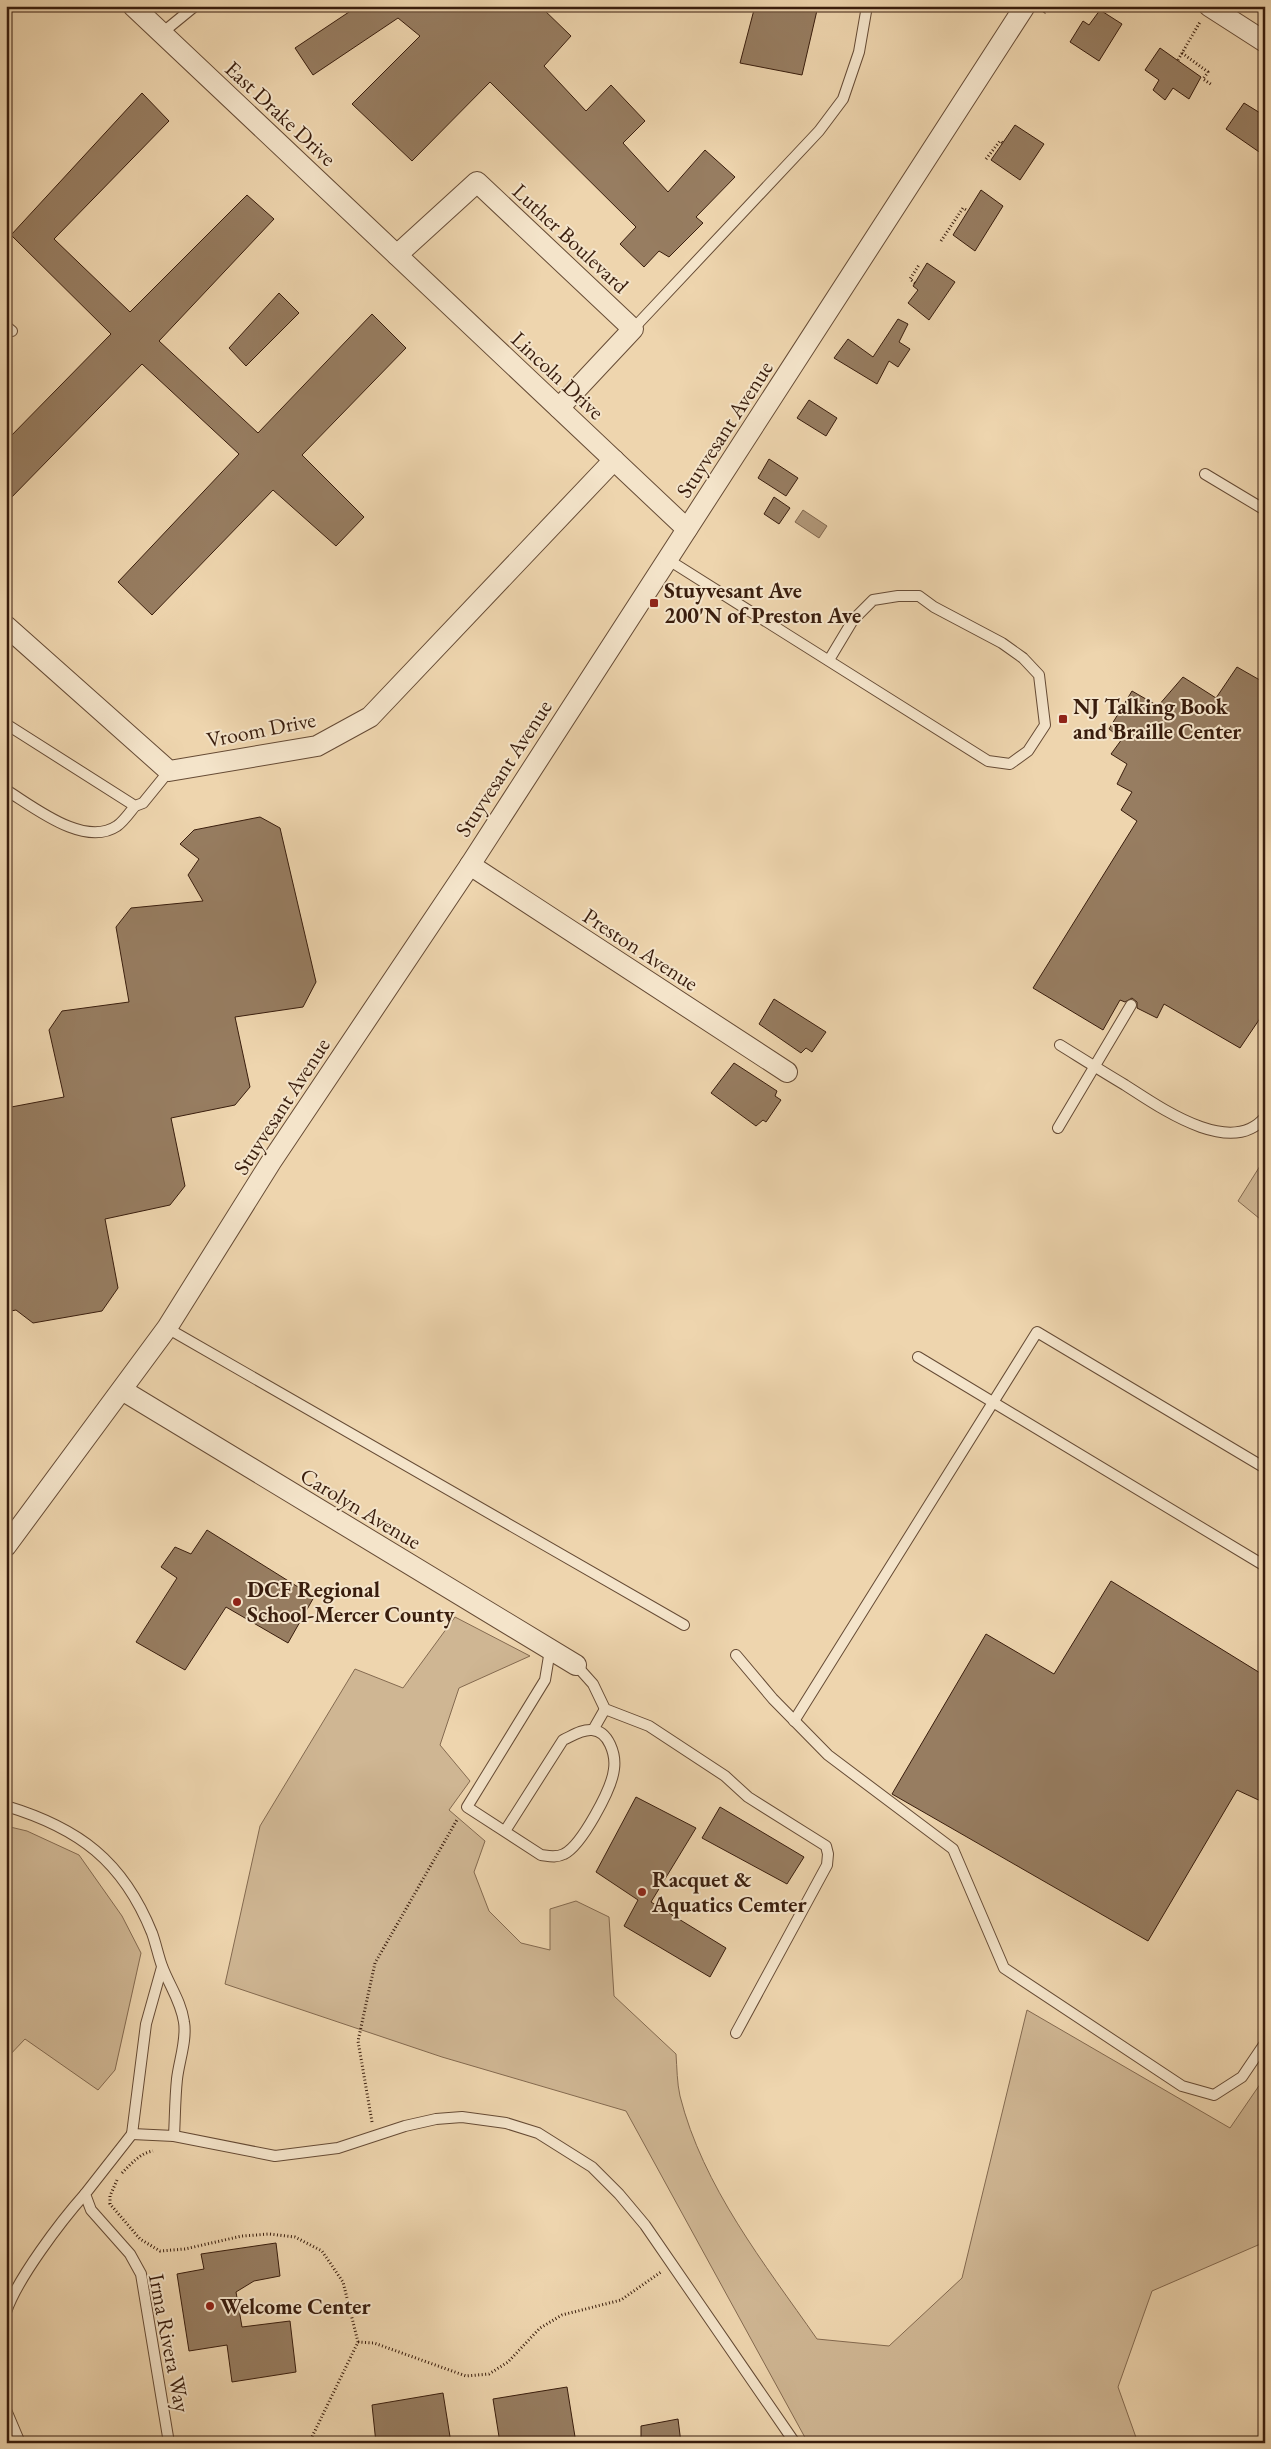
<svg xmlns="http://www.w3.org/2000/svg" width="1271" height="2449" font-family="'EB Garamond',serif">
<rect width="100%" height="100%" fill="#eed5ae"/>
<filter id="stains"><feTurbulence type="fractalNoise" baseFrequency=".004" numOctaves="4"/><feColorMatrix values="0 0 0 0 .2 0 0 0 0 .09 0 0 0 0 .02 0 0 0 .5 -.17"/></filter>
<radialGradient id="worn" r=".72"><stop offset=".6" stop-color="#630" stop-opacity="0"/><stop offset="1" stop-color="#630" stop-opacity=".3"/></radialGradient>
<g fill="#cfb693" stroke="#846a50">
<polygon points="1265,1158 1265,1223 1238,1201"/>
<path d="M455,1617l75,39 -71,32 -19,57 30,36 -21,29 36,31 -11,31 15,39 32,32 29,7v-41l26,-8 33,16 5,79 62,58c1,14 1,29 4,42 23,91 84,167 137,243l72,7 73,-68 65,-268 203,118 35,-51v165l-113,49 -34,96 20,56h-330l-182,-332 -184,-54 -217,-73 35,-158 95,-157 48,19z"/>
<polygon points="6,1826 27,1831 79,1855 122,1916 141,1953 115,2070 98,2090 25,2039 6,2059"/>
</g>
<polygon fill="#b09677" stroke="#80664d" points="803,510 827,526 819,538 795,522"/>
<g fill="#977d61" stroke="#391d0d">
<polygon points="358,6 540,6 571,36 544,66 586,111 611,85 645,121 623,143 668,192 705,150 735,177 696,217 703,223 669,257 659,251 644,267 620,244 636,227 490,82 412,161 352,104 420,36 398,18 313,75 295,48"/>
<polygon points="755,6 818,6 802,75 740,63"/>
<polygon points="1100,10 1122,24 1099,61 1070,42 1083,21 1089,25"/>
<polygon points="1160,48 1201,77 1189,99 1173,88 1165,100 1153,90 1159,80 1145,70"/>
<polygon points="142,93 169,121 54,239 130,312 247,195 274,219 159,341 258,433 372,314 406,348 302,455 364,517 336,546 273,490 152,615 118,582 239,454 142,364 6,503 6,441 111,334 11,235"/>
<polygon points="1244,103 1265,116 1265,156 1226,129"/>
<polygon points="1015,125 1044,144 1020,180 991,160"/>
<polygon points="981,190 1003,206 975,251 953,235"/>
<polygon points="927,263 955,282 929,320 908,303 918,290 913,286"/>
<polygon points="279,293 299,313 246,366 229,348"/>
<polygon points="898,319 908,324 899,342 910,349 898,367 889,361 877,384 834,358 848,339 873,357"/>
<polygon points="809,400 837,418 826,436 797,418"/>
<polygon points="769,459 798,478 786,496 758,478"/>
<polygon points="774,497 790,508 779,524 764,514"/>
<polygon points="1237,667 1265,683 1265,1011 1240,1048 1164,1004 1157,1018 1137,1008 1137,1002 1132,998 1125,1002 1120,1000 1103,1030 1033,988 1137,821 1121,810 1132,792 1117,784 1127,764 1111,754 1122,739 1109,729 1132,691 1158,706 1183,677 1216,698"/>
<polygon points="260,817 280,828 316,982 303,1007 235,1017 250,1087 235,1105 171,1118 185,1186 170,1205 105,1219 118,1288 102,1311 33,1323 16,1310 6,1312 6,1108 64,1097 49,1030 62,1011 129,1002 116,927 131,908 203,901 188,875 199,859 180,844 194,830"/>
<polygon points="774,999 826,1032 812,1052 806,1048 801,1053 759,1024"/>
<polygon points="734,1063 777,1091 775,1096 781,1100 766,1122 763,1120 756,1126 711,1093"/>
<polygon points="207,1530 314,1597 288,1643 226,1607 185,1670 136,1642 177,1578 161,1567 175,1547 191,1554"/>
<polygon points="1111,1581 1265,1676 1265,1803 1237,1790 1148,1941 892,1794 986,1634 1054,1674"/>
<polygon points="636,1797 696,1828 651,1902 726,1948 710,1977 624,1926 638,1900 596,1872"/>
<polygon points="720,1807 804,1857 787,1884 702,1838"/>
<polygon points="276,2243 280,2276 254,2281 236,2292 242,2327 290,2321 296,2372 232,2382 227,2345 189,2351 177,2274 204,2269 201,2254"/>
<polygon points="567,2387 576,2443 500,2443 493,2399"/>
<polygon points="443,2393 451,2443 376,2443 372,2405"/>
<polygon points="678,2419 681,2443 641,2443 641,2426"/>
</g>
<g fill="none" stroke-linecap="round" stroke-linejoin="round">
<defs>
<g id="lane">
<polyline points="162,33 195,6"/>
<polyline points="6,326 12,331"/>
<polyline points="633,329 819,131 843,99 859,52 867,6"/>
<polyline points="1205,474 1265,510"/>
<polyline points="667,559 988,761 1010,764 1028,751 1045,725 1039,675 1023,658 1002,643 934,607 919,596 898,596 873,600 853,620 829,660"/>
<polyline points="6,724 135,806 143,803 169,771"/>
<path d="M6,790c28,17 78,58 111,36 7,-5 13,-14 18,-20"/>
<path d="M1060,1045c21,13 43,27 65,40 33,21 106,74 140,32"/>
<polyline points="1058,1128 1131,1005"/>
<polyline points="167,1328 684,1625"/>
<polyline points="918,1357 1265,1566"/>
<polyline points="736,1655 773,1699 828,1755 953,1849 1004,1968 1182,2086 1214,2095 1242,2077 1265,2043"/>
<polyline points="576,1665 593,1684 605,1709 649,1726 725,1776 748,1797 826,1846 828,1854 827,1865 736,2033"/>
<polyline points="794,1721 1037,1332 1265,1468"/>
<polyline points="593,1730 605,1709"/>
<path d="M6,1806c73,22 117,55 146,127 4,11 6,22 10,33 7,19 19,35 22,56 3,18 -5,39 -7,57 -2,19 -2,38 -3,57"/>
<path d="M505,1831l58,-91c9,-4 19,-11 29,-10 17,1 24,25 22,39 -2,20 -33,77 -50,85 -8,4 -15,2 -23,1l-74,-48 78,-127 5,-30"/>
<polyline points="132,2134 174,2136 275,2156 338,2148 405,2126 436,2119 462,2117 506,2123 538,2133 592,2167 619,2194 645,2225 795,2443"/>
<polyline points="132,2134 85,2194 91,2210 130,2254 141,2274 169,2443"/>
<polyline points="132,2134 146,2024 162,1967"/>
<path d="M6,2312c11,-33 55,-91 79,-118"/>
<polyline points="6,2410 20,2443"/>
</g>
<g id="street">
<polyline points="133,6 687,529"/>
<polyline points="1209,6 1265,42"/>
<polyline points="397,255 477,182 633,329 559,408"/>
<polyline points="6,626 169,771 317,746 370,717 614,460"/>
<polyline points="470,865 787,1072"/>
<polyline points="122,1390 576,1665"/>
<polyline points="6,1546 167,1328 271,1162 470,865 1025,6"/>
</g>
</defs>
<use href="#lane" stroke="#664b35" stroke-width="12"/>
<use href="#street" stroke="#664b35" stroke-width="22"/>
<g stroke="#391d0d" stroke-width="3" stroke-dasharray="1 2.5" stroke-linecap="butt">
<polyline points="1044,13 1049,6"/>
<polyline points="1182,53 1208,72 1203,79 1212,85"/>
<polyline points="1178,60 1200,22"/>
<polyline points="986,159 1000,141 1003,143"/>
<polyline points="941,241 963,208 968,211"/>
<polyline points="915,283 910,279 919,265"/>
<polyline points="372,2122 358,2041 375,1963 458,1818"/>
<path d="M122,2173c9,-9 18,-20 31,-22"/>
<polyline points="117,2180 110,2196 110,2204 140,2239 160,2251 185,2249 242,2236 269,2234 295,2237 322,2251 343,2282 358,2342 309,2443"/>
<polyline points="358,2342 374,2343 466,2376 489,2374 508,2362 540,2328 562,2315 621,2300 661,2272"/>
</g>
<use href="#lane" stroke="#f4e4ca" stroke-width="10"/>
<use href="#street" stroke="#f4e4ca" stroke-width="20"/>
</g>
<g fill="#8f2418" stroke="#f4e4ca" stroke-width="2">
<rect x="649" y="598" width="10" height="10" rx="2.5"/>
<rect x="1058" y="714" width="10" height="10" rx="2.5"/>
<circle cx="237" cy="1602" r="5"/>
<circle cx="642" cy="1892" r="5"/>
<circle cx="210" cy="2306" r="5"/>
</g>
<g text-anchor="middle" stroke-width="4" stroke-linejoin="round" paint-order="stroke">
<g font-size="22" fill="#391d0d" stroke="#f4e4ca">
<text transform="translate(281 113) rotate(43)" y="8">East Drake Drive</text>
<text transform="translate(571 238) rotate(43)" y="8">Luther Boulevard</text>
<text transform="translate(558 375) rotate(43)" y="8">Lincoln Drive</text>
<text transform="translate(724 429) rotate(-57)" y="8">Stuyvesant Avenue</text>
<text transform="translate(261 729) rotate(-11)" y="8">Vroom Drive</text>
<text transform="translate(503 768) rotate(-57)" y="8">Stuyvesant Avenue</text>
<text transform="translate(641 949) rotate(33)" y="8">Preston Avenue</text>
<text transform="translate(281 1106) rotate(-57)" y="8">Stuyvesant Avenue</text>
<text transform="translate(361 1508) rotate(31)" y="8">Carolyn Avenue</text>
<text transform="translate(170 2343) rotate(79)" y="8">Irma Rivera Way</text>
</g>
<g font-size="22" font-weight="bold" fill="#391d0d" stroke="#f4e4ca" text-anchor="start">
<text x="664" y="598">Stuyvesant Ave<tspan x="664" dy="25">200'N of Preston Ave</tspan></text>
<text x="1073" y="714">NJ Talking Book<tspan x="1073" dy="25">and Braille Center</tspan></text>
<text x="247" y="1597">DCF Regional<tspan x="247" dy="25">School-Mercer County</tspan></text>
<text x="652" y="1887">Racquet &amp;<tspan x="652" dy="25">Aquatics Cemter</tspan></text>
<text x="220" y="2314">Welcome Center</text>
</g>
</g>
<rect width="1271" height="2449" fill="none" stroke="#eed5ae" stroke-width="25"/>
<rect x="8" y="8" width="1256" height="2434" fill="none" stroke="#391d0d" stroke-width="2.5"/>
<rect x="12" y="12" width="1246" height="2424" fill="none" stroke="#391d0d"/>
<rect width="100%" height="100%" filter="url(#stains)"/>
<rect width="100%" height="100%" fill="url(#worn)"/>
</svg>
